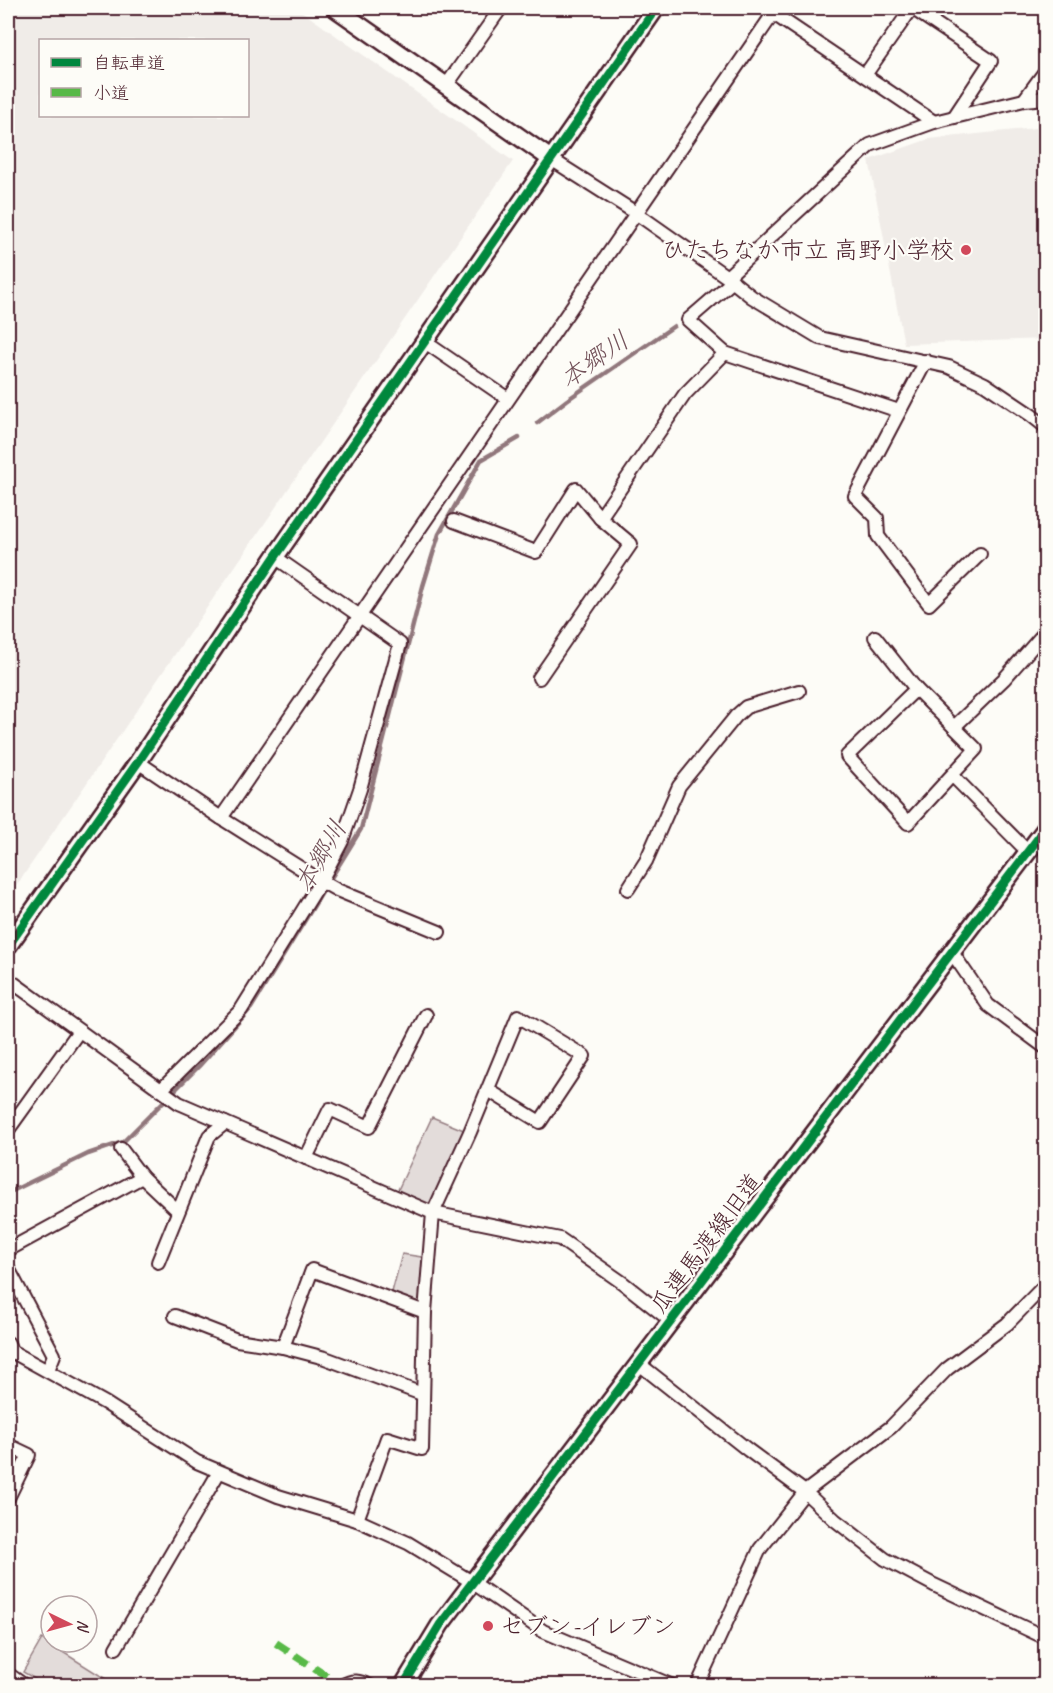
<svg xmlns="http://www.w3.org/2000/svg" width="1053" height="1693" font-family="Caveat,'Klee One',sans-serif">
<rect width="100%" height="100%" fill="#fdfcf7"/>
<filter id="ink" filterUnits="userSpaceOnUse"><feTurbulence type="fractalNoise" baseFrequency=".0167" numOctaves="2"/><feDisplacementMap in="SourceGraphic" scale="12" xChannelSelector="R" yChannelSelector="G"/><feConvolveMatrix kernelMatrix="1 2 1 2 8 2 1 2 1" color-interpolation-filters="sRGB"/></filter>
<g filter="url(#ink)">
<g fill="#f0ece8" fill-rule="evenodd">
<path d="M8,8h289l216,153 -505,737zM40,40h208v76h-208z"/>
<polygon points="1045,127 1045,339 904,344 869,160 929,139"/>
</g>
<g fill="#e3dcda" stroke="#967e82" stroke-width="1.5">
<polygon points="432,1117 466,1131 432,1208 396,1194"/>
<polygon points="402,1254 428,1258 423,1306 391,1296"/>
<polygon points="42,1639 109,1681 107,1685 45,1685 23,1672"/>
</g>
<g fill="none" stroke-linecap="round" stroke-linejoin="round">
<g stroke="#91777b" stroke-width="4.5">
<polyline points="537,423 567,400 674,326"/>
<polyline points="8,1193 88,1154 123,1142 199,1066 251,1008 361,829 423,586 439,534 481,460 519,438"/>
</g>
<defs>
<g id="street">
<polyline points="765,8 934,122"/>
<polyline points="912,8 991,61 954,117"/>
<polyline points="865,75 912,8"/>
<polyline points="446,86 501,8"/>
<polyline points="1024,100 1046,70"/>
<polyline points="551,159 636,213 727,277 752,297 820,338 949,367 985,384 1031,415 1046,427"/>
<polyline points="727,277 870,145 934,122 1024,100 1046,98"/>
<polyline points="733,281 688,320 725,353 899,411"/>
<polyline points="425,342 508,399"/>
<polyline points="926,361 855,496 877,518 878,536 929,604 980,554"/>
<polyline points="600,518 685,394 725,353"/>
<polyline points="454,521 536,552 576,489 600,518 631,544 539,678"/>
<polyline points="875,637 916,689"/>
<polyline points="954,727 1004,679 1046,631"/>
<polyline points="138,762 221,818 321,881 337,890 439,932"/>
<polyline points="952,775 908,823 847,756 916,689 976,749 952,775 1027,851"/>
<polyline points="221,818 777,8"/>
<polyline points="628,889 646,861 679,786 736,716 746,707 799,691"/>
<polyline points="951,951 988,1005 1046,1048"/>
<polyline points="8,979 179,1103 433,1213 560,1239 623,1283 671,1321"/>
<polyline points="161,1090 241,1010 321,881 342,841 360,789 400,644 275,557"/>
<polyline points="8,1130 79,1031"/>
<polyline points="121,1149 142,1177 177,1210"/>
<polyline points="306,1158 330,1109 369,1127 426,1015"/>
<polyline points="8,1250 142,1177"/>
<polyline points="158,1262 209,1136 225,1123"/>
<polyline points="8,1268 54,1355 48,1370"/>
<polyline points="175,1316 237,1340 283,1347 325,1358 422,1394"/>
<polyline points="8,1343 11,1351 105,1403 197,1462 278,1496 357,1520 408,1543 472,1582 543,1631 673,1686"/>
<polyline points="283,1347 312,1270 425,1312"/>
<polyline points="638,1363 748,1450 805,1492 835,1520 885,1559 934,1585 1046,1638"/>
<polyline points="8,1445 29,1455 8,1498"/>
<polyline points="357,1520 387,1438 422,1449 425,1312 433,1213 470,1132 518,1016 584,1056 540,1122 488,1090"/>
<polyline points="116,1648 219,1472"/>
<polyline points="8,1674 25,1686"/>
<path d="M342,1686c10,-7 18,-5 28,0"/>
<polyline points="697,1686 760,1549 805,1492 891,1427 947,1369 1007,1324 1046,1284"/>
</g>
<g id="secondary">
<polyline points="335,8 551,159"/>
<polyline points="8,946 138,762 275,557 656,8"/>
<polyline points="403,1686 440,1625 1046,828"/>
</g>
</defs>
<use href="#street" stroke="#4a1f2b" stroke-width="16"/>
<use href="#secondary" stroke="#4a1f2b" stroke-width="21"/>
<use href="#street" stroke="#fdfcf7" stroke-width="12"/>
<use href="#secondary" stroke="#fdfcf7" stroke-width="16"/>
<polyline stroke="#58b947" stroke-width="8" stroke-dasharray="15 8" stroke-linecap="butt" points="276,1643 341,1686"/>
<defs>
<g id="cycleway">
<polyline points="8,946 138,762 275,557 656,8"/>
<polyline points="403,1686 440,1625 1046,828"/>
</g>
</defs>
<use href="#cycleway" stroke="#fdfcf7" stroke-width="13"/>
<use href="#cycleway" stroke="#00873e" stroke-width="9"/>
</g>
</g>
<g fill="#d1495b" stroke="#fdfcf7" stroke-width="2">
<circle cx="966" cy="250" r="6"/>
<circle cx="488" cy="1626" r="6"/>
</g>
<g text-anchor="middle" stroke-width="4.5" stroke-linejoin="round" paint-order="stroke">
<g font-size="24" fill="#4a1f2b" stroke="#fdfcf7" text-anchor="end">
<text x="954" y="258">ひたちなか市立 高野小学校</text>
<text x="500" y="1634" text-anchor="start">セブン-イレブン</text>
</g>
<g font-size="24" fill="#4a1f2b" stroke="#fdfcf7">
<text transform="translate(706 1243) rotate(-53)" y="8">瓜連馬渡線旧道</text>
</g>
<g font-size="26" font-style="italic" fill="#73525a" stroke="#fdfcf7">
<text transform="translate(594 359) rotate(-35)" y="9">本郷川</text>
<text transform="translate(320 856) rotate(-60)" y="9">本郷川</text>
</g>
</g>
<rect width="1053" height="1693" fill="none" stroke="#fdfcf7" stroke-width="30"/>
<rect x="15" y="15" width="1023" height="1663" fill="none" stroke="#4a1f2b" stroke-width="2" filter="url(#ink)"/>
<rect x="39" y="39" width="210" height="78" fill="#fdfcf7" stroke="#b5a4a5" stroke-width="1.5"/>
<rect x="51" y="58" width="30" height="9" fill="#00873e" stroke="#b5a4a5" stroke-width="1.5"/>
<text x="93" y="69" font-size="18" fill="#4a1f2b">自転車道</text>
<rect x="51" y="88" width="30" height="9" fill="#58b947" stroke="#b5a4a5" stroke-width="1.5"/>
<text x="93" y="99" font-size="18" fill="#4a1f2b">小道</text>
<g transform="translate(69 1624) rotate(95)"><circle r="28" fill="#fdfcf7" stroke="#b5a4a5" stroke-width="1.5"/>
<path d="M0-4.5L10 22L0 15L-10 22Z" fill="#d1495b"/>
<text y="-9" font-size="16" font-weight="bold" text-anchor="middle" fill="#4a1f2b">N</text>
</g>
</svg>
